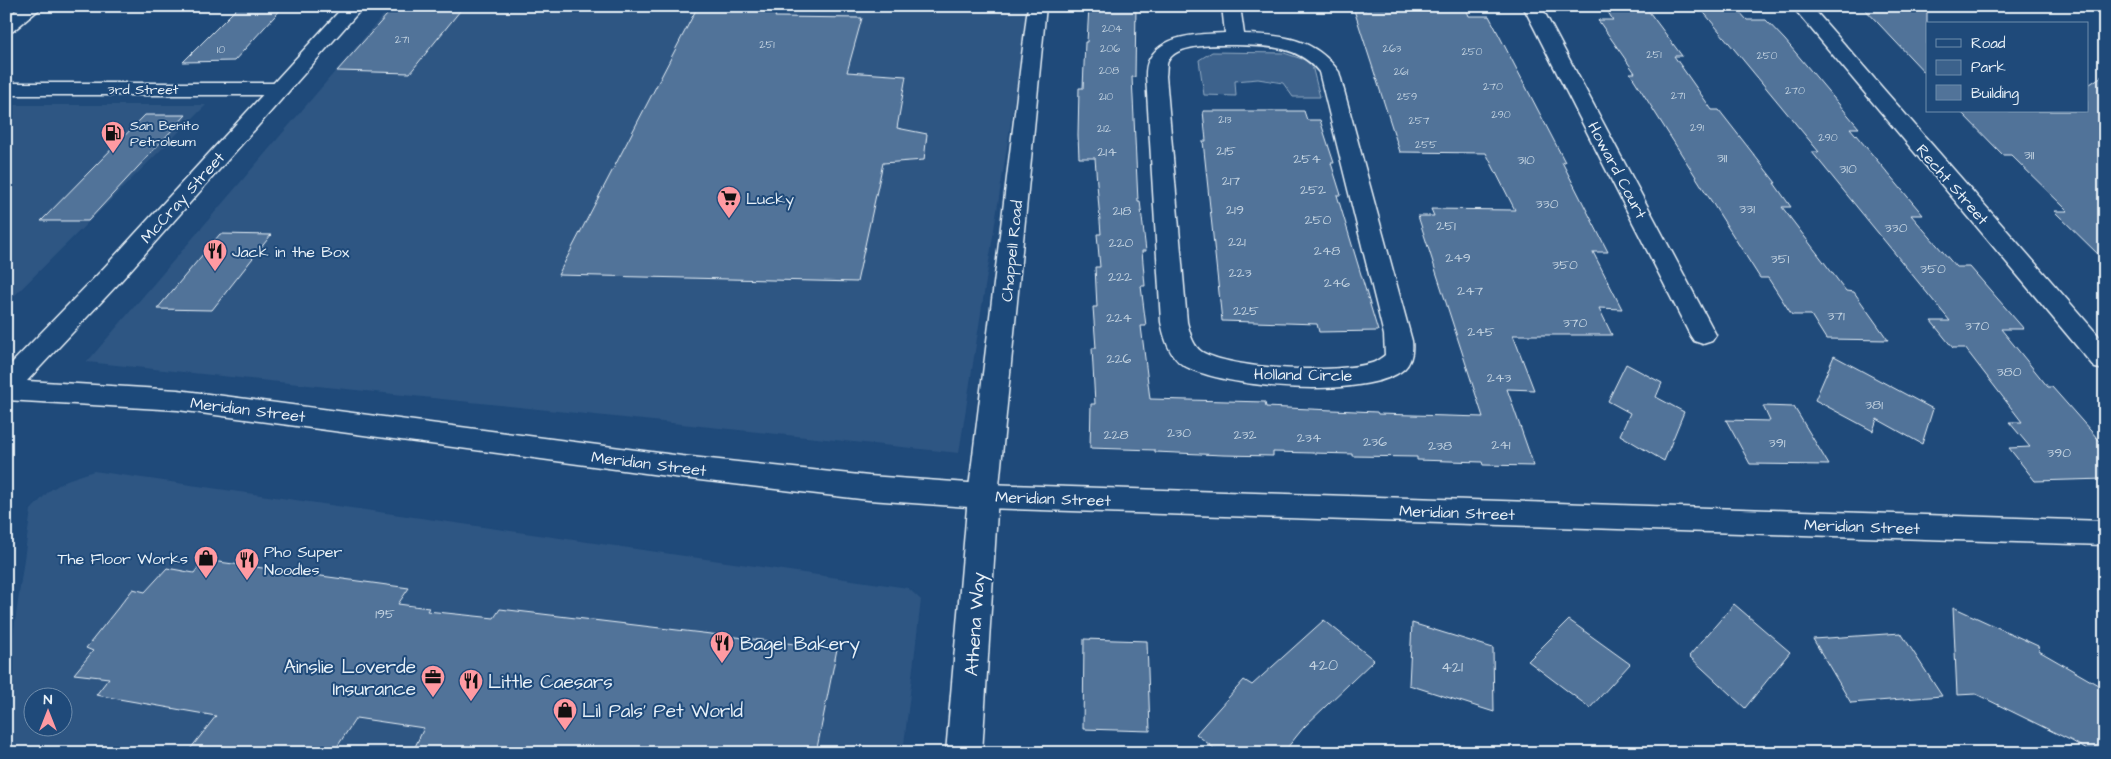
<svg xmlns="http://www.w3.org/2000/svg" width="2111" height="759" font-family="'Architects Daughter',sans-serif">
<rect width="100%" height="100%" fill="#1f4a7a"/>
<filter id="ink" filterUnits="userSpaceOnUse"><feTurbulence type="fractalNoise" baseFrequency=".02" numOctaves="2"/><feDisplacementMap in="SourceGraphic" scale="10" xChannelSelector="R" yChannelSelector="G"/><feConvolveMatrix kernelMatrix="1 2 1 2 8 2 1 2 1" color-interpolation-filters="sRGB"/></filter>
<g filter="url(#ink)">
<g fill="#2e5683" fill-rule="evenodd">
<polygon points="391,6 1029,6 959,453 87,362"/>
<polygon points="6,105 206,105 6,304"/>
<path d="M94,471l814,117 13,12 -18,153h-897v-68l25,-175 18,-19 18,-11zM32,696h30v30h-30z"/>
</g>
<polygon fill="#3c628c" stroke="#92aac2" points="1212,52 1284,53 1311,62 1320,97 1293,97 1283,83 1258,79 1235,81 1236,96 1204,95 1199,60"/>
<g fill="#517399" stroke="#e8f1f8">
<polygon points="239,6 284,6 234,61 183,62"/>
<polygon points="395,6 464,6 410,73 337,71"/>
<polygon points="698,6 779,6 775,17 862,18 847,72 906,76 897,128 927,134 924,160 883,163 857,282 558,275"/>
<polygon points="1089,6 1136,6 1135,77 1132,77 1138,201 1140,201 1146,251 1142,251 1145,286 1141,286 1146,326 1141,326 1150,399 1265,402 1266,407 1377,412 1378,414 1483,417 1418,216 1434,216 1431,209 1515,210 1486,153 1400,152 1354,10 1366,10 1365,8 1427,9 1426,6 1465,6 1469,16 1489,16 1565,162 1562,162 1608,252 1593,252 1622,309 1599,308 1612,335 1513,335 1534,390 1507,389 1534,466 1483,465 1482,462 1417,460 1417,457 1352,456 1352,454 1273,452 1273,456 1223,455 1155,452 1155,450 1090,448 1091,404 1095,404 1092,348 1096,348 1093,307 1097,307 1095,267 1100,267 1097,234 1101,234 1095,158 1079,158 1078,135 1079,88 1083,88 1085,42 1087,42"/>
<polygon points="1604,6 1641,7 1642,9 1647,9 1682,56 1674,56 1712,110 1719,110 1776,183 1774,183 1791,207 1782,207 1846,291 1854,292 1888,340 1826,339 1811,315 1792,315 1768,278 1760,278 1630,73 1635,73 1598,20 1613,20"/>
<polygon points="1862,6 1927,7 1927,75"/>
<polygon points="1701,9 1738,10 1747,20 1766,20 1785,40 1859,128 1850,128 1923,215 1911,215 1956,267 1970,267 2024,329 2001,329 2048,387 2052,387 2105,447 2105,479 2035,481 2009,448 2030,447 2009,422 2022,422 1965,348 1953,348 1931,321 1950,321 1812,152 1819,152"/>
<polygon points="2105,74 2105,261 2054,211 2068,211 2011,155 2003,155 1960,111 2087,111 2087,86"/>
<polygon points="1203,111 1304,111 1307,120 1320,120 1334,163 1331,163 1341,195 1337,195 1378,331 1319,332 1317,324 1222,321 1203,141 1206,141"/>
<polygon points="145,115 186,115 88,221 41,221"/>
<polygon points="220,234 271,235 212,310 157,309"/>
<polygon points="1834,356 1933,409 1922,444 1877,419 1873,431 1815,400"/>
<polygon points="1626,364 1662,383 1656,397 1684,412 1664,461 1620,435 1630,413 1608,401"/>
<polygon points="1763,406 1794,407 1829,465 1750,464 1726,420 1770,421"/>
<polygon points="204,560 409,588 398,604 429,608 427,611 494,618 500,609 837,649 816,753 412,753 424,728 356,718 333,753 187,753 216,716 96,695 109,678 74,674 93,651 86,648 133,589 145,592 167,568 194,573"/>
<polygon points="1734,604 1790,652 1745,708 1689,656"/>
<polygon points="1953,607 2038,646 2039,651 2105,689 2105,753 2092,753 2072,741 1976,694 1957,695"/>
<polygon points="1324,620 1374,660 1304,727 1283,753 1220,753 1196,734 1244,680 1252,685"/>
<polygon points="1569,620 1630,664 1590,708 1528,661"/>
<polygon points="1412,623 1493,648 1494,712 1409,685"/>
<polygon points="1901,633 1942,696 1851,703 1813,639"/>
<polygon points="1084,639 1147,641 1150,731 1083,729"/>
</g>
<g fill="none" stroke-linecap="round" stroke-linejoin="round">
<defs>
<g id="minor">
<polygon points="22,6 43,6 13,31 6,33 6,18"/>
<polygon points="1028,6 1046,6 998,496 982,753 946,753 968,496"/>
<path d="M1222,6h18l4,28c39,1 71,4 95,38l73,269c1,9 0,21 -8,28 -36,31 -181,20 -221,-4 -14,-9 -19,-28 -22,-43l-15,-246c0,-5 0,-11 3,-16 13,-26 50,-26 76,-27zM1235,45c31,1 64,0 84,27l65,263 1,20c-4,3 -9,7 -13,8 -36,11 -138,7 -170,-11 -10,-7 -12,-19 -15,-30l-21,-246c1,-5 0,-11 2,-15 9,-18 50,-16 67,-16z"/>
<polygon points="1523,6 1541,6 1716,335 1712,341 1703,344 1694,341 1690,335"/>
<polygon points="1792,6 1811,6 2105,343 2105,370 2095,368"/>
<polygon points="6,83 280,83 287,85 290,89 287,93 280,95 6,95"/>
</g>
<polygon id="tertiary" points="344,6 364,6 119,283 27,381 178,390 682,456 869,476 983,484 2105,521 2105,545 983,508 869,500 682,478 178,410 6,400 6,369 101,271"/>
</defs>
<use href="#minor" stroke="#e8f1f8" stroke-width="3"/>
<use href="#tertiary" stroke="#e8f1f8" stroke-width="3"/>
<use href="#minor" fill="#1f4a7a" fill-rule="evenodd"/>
<use href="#tertiary" fill="#1f4a7a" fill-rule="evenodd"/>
</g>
</g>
<defs>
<symbol id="fuel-pin" viewBox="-11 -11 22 30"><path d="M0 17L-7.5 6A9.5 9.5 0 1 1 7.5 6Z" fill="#ff9aa2" stroke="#1f4a7a"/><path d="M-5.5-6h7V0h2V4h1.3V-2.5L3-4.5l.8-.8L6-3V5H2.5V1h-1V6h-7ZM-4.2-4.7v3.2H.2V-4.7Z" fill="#111"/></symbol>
<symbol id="supermarket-pin" viewBox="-11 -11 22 30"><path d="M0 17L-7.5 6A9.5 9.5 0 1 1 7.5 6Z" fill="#ff9aa2" stroke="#1f4a7a"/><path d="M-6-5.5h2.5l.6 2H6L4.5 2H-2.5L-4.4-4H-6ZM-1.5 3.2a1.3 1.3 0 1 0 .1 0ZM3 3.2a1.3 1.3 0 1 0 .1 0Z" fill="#111"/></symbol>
<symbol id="restaurant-pin" viewBox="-11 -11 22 30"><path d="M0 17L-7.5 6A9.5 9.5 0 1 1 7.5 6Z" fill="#ff9aa2" stroke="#1f4a7a"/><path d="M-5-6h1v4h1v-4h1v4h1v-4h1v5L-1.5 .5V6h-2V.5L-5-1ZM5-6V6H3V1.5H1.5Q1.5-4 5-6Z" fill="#111"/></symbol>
<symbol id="shop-pin" viewBox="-11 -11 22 30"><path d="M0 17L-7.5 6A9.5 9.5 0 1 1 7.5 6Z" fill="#ff9aa2" stroke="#1f4a7a"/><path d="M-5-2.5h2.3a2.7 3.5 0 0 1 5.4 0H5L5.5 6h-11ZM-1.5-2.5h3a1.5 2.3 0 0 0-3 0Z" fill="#111"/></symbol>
<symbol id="office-pin" viewBox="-11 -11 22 30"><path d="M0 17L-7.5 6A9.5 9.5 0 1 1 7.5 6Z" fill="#ff9aa2" stroke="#1f4a7a"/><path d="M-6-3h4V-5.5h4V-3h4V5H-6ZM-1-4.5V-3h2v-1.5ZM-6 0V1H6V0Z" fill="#111"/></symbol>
</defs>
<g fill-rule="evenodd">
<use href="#fuel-pin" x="99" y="119" width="28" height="38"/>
<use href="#supermarket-pin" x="715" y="184" width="28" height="38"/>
<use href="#restaurant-pin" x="201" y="237" width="28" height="38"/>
<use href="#shop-pin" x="192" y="544" width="28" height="38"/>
<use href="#restaurant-pin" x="233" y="546" width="28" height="38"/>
<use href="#restaurant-pin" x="708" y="629" width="28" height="38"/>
<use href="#office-pin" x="419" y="663" width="28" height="38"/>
<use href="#restaurant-pin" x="457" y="667" width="28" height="38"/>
<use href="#shop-pin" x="551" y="696" width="28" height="38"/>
</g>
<g text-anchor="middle" stroke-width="4" stroke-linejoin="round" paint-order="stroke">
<g font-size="11" fill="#c2d2e0">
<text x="1112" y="32">204</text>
<text x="402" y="43">271</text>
<text x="767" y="48">251</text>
<text x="1110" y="52">206</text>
<text x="1392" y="52">263</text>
<text x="221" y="53">10</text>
<text x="1472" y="55">250</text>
<text x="1654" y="58">251</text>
<text x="1767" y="59">250</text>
<text x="1109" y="74">208</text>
<text x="1401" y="75">261</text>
<text x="1493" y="90">270</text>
<text x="1795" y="94">270</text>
<text x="1678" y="99">271</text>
<text x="1106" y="100">210</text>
<text x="1407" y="100">259</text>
<text x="1501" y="118">290</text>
<text x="1225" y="123">213</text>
<text x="1419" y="124">257</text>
<text x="1697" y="131">291</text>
<text x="1104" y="132">212</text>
<text x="1828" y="141">290</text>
<text x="1426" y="148">255</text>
</g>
<g font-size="14" fill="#e8f1f8" stroke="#1f4a7a">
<text x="143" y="94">3rd Street</text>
</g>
<g font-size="14" fill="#e8f1f8" stroke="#1f4a7a" text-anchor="start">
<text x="130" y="130">San Benito<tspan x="130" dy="16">Petroleum</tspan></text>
</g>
<g font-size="14" fill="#c2d2e0">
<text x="1226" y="155">215</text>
<text x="1107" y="156">214</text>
<text x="2029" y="159">311</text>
<text x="1722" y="162">311</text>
<text x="1307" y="163">254</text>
<text x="1526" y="164">310</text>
<text x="1848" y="173">310</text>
<text x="1231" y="185">217</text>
<text x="1313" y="194">252</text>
<text x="1547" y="208">330</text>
<text x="1747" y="213">331</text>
<text x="1235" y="214">219</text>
<text x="1122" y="215">218</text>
<text x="1318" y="224">250</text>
<text x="1446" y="230">251</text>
<text x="1896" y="232">330</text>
<text x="1237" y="246">221</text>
<text x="1121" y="247">220</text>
<text x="1327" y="255">248</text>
<text x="1458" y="262">249</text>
<text x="1780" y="263">351</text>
<text x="1565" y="269">350</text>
<text x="1933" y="273">350</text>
<text x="1240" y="277">223</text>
<text x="1120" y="281">222</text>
<text x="1337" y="287">246</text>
<text x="1470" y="295">247</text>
<text x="1246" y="315">225</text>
<text x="1836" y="320">371</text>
<text x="1119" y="322">224</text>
<text x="1575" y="327">370</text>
<text x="1977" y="330">370</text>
<text x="1481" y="336">245</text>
<text x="1119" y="363">226</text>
<text x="2009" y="376">380</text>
<text x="1499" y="382">243</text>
<text x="1874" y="409">381</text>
<text x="1179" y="437">230</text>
<text x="1116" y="439">228</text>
<text x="1245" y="439">232</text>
<text x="1309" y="442">234</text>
<text x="1375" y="446">236</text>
<text x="1777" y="447">391</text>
<text x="1501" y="449">241</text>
<text x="1440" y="450">238</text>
<text x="2059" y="457">390</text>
<text x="385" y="618">195</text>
</g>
<g font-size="16" fill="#e8f1f8" stroke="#1f4a7a">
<text transform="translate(1618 170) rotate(62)" y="6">Howard Court</text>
<text transform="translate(1953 184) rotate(49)" y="6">Recht Street</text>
<text transform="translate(182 197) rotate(-48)" y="6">McCray Street</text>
<text transform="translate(1011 251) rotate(-84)" y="6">Chappell Road</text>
<text transform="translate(1303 374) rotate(1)" y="6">Holland Circle</text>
<text transform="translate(248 409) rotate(7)" y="6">Meridian Street</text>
<text transform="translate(649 463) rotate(7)" y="6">Meridian Street</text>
<text transform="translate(1053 498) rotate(2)" y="6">Meridian Street</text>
<text transform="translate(1457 512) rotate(2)" y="6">Meridian Street</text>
<text transform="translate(1862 526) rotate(2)" y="6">Meridian Street</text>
</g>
<g font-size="16" fill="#e8f1f8" stroke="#1f4a7a" text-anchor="start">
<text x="746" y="204">Lucky</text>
<text x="232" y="257">Jack in the Box</text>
<text x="264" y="557">Pho Super<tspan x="264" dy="18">Noodles</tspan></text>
<text x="188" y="564" text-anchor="end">The Floor Works</text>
</g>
<g font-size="16" fill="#c2d2e0">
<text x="1323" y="670">420</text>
<text x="1452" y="672">421</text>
</g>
<g font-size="19" fill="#e8f1f8" stroke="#1f4a7a">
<text transform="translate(974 624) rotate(-86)" y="7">Athena Way</text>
</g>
<g font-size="19" fill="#e8f1f8" stroke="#1f4a7a" text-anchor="start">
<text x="740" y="650">Bagel Bakery</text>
<text x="416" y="673" text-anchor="end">Ainslie Loverde<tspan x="416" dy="22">Insurance</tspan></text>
<text x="488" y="688">Little Caesars</text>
<text x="582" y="717">Lil Pals' Pet World</text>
</g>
</g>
<rect width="2111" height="759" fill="none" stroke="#1f4a7a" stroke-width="25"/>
<rect x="12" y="12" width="2086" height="734" fill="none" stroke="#e8f1f8" stroke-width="2" filter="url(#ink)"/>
<rect x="1926" y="22" width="162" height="90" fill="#1f4a7a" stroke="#6f8dac"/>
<rect x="1936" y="39" width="25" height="8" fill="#1f4a7a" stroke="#6f8dac"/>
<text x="1971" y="48" font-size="15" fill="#e8f1f8">Road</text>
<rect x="1936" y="60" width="25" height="15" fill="#3c628c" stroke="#6f8dac"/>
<text x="1971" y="72" font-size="15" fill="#e8f1f8">Park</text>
<rect x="1936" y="85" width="25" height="15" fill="#517399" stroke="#6f8dac"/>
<text x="1971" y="98" font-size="15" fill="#e8f1f8">Building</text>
<g transform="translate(48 712)"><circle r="24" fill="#1f4a7a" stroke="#6f8dac"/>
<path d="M0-4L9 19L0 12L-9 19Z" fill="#ff9aa2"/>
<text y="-8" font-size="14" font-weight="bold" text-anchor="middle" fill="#e8f1f8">N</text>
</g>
</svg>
